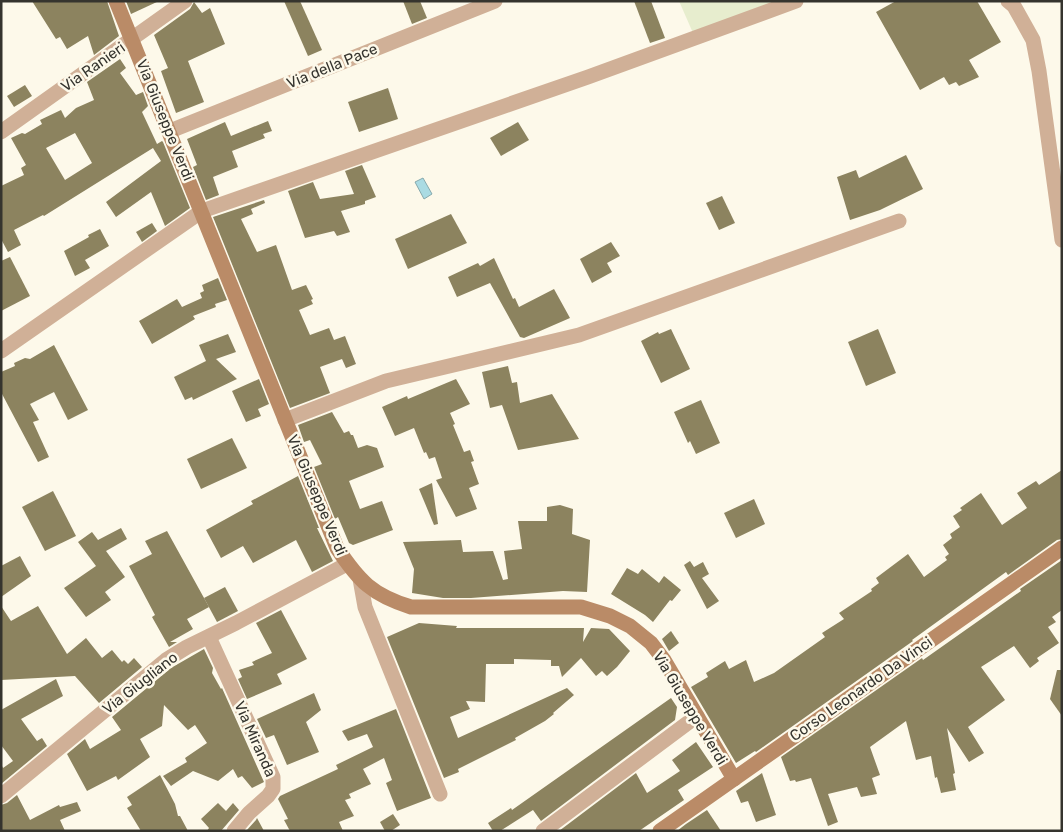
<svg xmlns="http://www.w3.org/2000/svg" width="1063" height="832" font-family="Rubik,sans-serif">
<rect width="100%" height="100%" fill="#fdf9ea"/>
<polygon fill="#e7edce" points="679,1 788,1 693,33"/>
<polygon fill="#aadbe3" stroke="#87a9ad" points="423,178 432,194 424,199 415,182"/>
<g fill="#8c835f" fill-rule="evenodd">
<polygon points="32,1 107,1 119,36 94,55 88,36 67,49 60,37 56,39"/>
<polygon points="126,1 159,1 131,14"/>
<polygon points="284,1 300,1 322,50 308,56"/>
<polygon points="403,1 420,1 427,18 412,24"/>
<polygon points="634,1 651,1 665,38 650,43"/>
<polygon points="896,1 977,1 1001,42 969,60 979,77 959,86 956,82 949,85 944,77 920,90 876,12"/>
<polygon points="194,2 202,13 210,8 225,44 188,61 204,102 176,113 161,71 168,68 154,35 190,9"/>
<path d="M120,59l6,9 -6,5 16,22 7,-3 5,14 -6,6 15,32 5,-3 1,1 27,66 -25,18 -14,-34 -35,25 -10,-15 55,-41 -8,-13 -109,68 -1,-1 -29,15 7,15 -13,7 -7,-13v-53l23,-11 -3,-7 5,-3 -15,-27 11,-5 3,1 17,-10 -2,-4 21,-10 4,8 11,-10 18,-8 -7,-18zM75,133l17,30 -27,17 -19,-32z"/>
<polygon points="25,85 32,96 14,107 7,96"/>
<polygon points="388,88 398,119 359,132 348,102"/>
<polygon points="268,121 272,131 263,134 265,138 232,151 238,167 213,177 219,195 206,200 193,167 197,165 187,139 225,122 231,136"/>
<polygon points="518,122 529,140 501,156 490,138"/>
<polygon points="906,155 923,189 880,210 850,220 837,177 856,170 859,178"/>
<polygon points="362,165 376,197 365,201 365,204 341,211 350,232 337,236 334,231 305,238 288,191 313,182 320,199 354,194 345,171"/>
<polygon points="722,196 735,223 719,230 706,203"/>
<polygon points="264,200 265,203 251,209 253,214 241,219 257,252 276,245 292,290 306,285 313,299 311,300 313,304 299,310 310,335 329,328 334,340 345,336 356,364 346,368 342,359 320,367 330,393 290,408 213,217"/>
<polygon points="451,214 467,243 408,269 395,239"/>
<polygon points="152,223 157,231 142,242 136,232"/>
<polygon points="100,229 109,246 85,260 90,268 75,276 64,251 89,237 88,235"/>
<polygon points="611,242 620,256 607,263 612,272 592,283 580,259"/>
<polygon points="10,257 30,296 1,311 1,261"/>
<polygon points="494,258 513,299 515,298 519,307 554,289 570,318 524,338 520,337 490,283 457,297 448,277 478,263 480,266"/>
<polygon points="218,278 227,300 215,304 216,307 193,316 195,319 152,344 139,321 177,299 182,307 202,298 200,293 204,291 202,285"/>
<polygon points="671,329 690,369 661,383 641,341 658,332 659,334"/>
<polygon points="878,329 896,373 866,386 848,342"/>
<polygon points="228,334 236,352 216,359 237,379 193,400 192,397 185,400 174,377 206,361 199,345"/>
<polygon points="54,345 88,410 68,420 54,392 30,404 39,420 33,422 49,457 38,462 1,392 1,372 15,366 14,363 25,358 30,359"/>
<polygon points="508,366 512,383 517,382 520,403 552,394 579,439 518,450 502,405 490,408 482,372"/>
<polygon points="259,379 269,404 258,409 261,416 246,422 232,391"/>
<polygon points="456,379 470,404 450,413 455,424 453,425 464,452 470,450 474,461 471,462 479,484 469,488 477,509 456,517 436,480 442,478 435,457 429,459 426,452 424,453 414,428 395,436 382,407 407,396 408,399"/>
<polygon points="701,400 720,443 696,454 690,441 688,443 674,412"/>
<polygon points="332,412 344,433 349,431 351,435 353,435 358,448 367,445 377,448 384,467 349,481 360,509 382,501 393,530 353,545 349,543 338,517 335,519 314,467 322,464 310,440 304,442 298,425"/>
<polygon points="232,438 247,468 201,489 187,459"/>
<polygon points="1062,470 1062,539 1057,540 1008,575 1006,572 912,640 913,641 756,752 755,751 736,763 691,687 708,677 706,673 725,661 729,669 746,660 754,682 774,673 825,637 822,633 844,619 839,613 872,591 871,589 879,583 876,578 908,554 924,577 947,560 945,557 949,554 943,545 952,538 950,534 960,527 953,516 962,510 960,508 981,493 1002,525 1027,508 1017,493 1036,481 1039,485"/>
<polygon points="298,476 319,528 317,528 333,561 312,572 296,540 253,563 243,546 221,558 206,530 253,504 251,501"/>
<polygon points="432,483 438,524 434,525 419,489"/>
<polygon points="53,491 76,536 45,551 22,507"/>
<polygon points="754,499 765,524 736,538 724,513"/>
<polygon points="560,505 573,509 572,534 590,540 587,592 563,591 471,598 443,598 412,593 414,569 403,542 461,540 463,552 493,551 503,580 508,579 504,551 522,549 518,521 547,521 547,507"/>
<polygon points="121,528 127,539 106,551 125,577 105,592 111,600 86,617 64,588 96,566 78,542 92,532 98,540"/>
<polygon points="167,531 209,607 187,619 193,629 170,642 177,642 169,647 152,617 155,615 129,566 152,554 145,541"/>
<polygon points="20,556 31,576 1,597 1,566"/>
<polygon points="1062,560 1062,610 1052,617 1056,622 1048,627 1059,643 1037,658 1039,661 1030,668 1014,646 981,667 1005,700 968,727 984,753 969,762 947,728 955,773 953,774 956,790 941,793 937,777 935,778 931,756 916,760 906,721 870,747 880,775 872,778 877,794 861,797 857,787 828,794 838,822 828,826 811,778 796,782 795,780 790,781 781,757 922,658 923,660 1021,591 1020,589"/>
<polygon points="690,561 694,567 703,562 709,574 702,578 719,601 707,609 684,565"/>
<polygon points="627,568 638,574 642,569 659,583 664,576 681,590 672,601 670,600 653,622 645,615 611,594"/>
<polygon points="225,587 238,611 217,622 204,598"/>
<polygon points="1,606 11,621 38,606 67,654 86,638 102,658 112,650 122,662 124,660 128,664 134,658 142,667 99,703 75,676 1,680"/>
<polygon points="281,610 307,659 277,674 282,684 247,699 238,679 242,677 239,670 254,665 252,662 272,653 256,623"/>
<polygon points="419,623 457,626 456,628 584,628 583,642 591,628 609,629 630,651 617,667 607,676 602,671 596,676 581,658 562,677 559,666 551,666 551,660 514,659 514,664 486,664 485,702 466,701 470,709 450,717 458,738 567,688 574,695 553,713 554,714 545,721 515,738 516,740 458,769 459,772 444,778 387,637"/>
<polygon points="671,631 679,643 669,651 662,639"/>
<polygon points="204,649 213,668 212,673 221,689 222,688 264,782 252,788 242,776 238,778 233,769 218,781 193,771 171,786 163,776 187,762 185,758 207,743 195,725 188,730 164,705 162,726 140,739 150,757 118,780 116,776 87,791 67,754 85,739 90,749 121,730 112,717 171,668"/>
<polygon points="1057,670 1062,670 1062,716 1050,699"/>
<polygon points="56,679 63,696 21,719 37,741 42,738 47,746 1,784 1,764 3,768 13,761 1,745 1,710"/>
<polygon points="314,693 321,710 306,722 319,752 287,765 274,735 266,738 257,719"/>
<polygon points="671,698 677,707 675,720 541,821 533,810 500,831 493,831 488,823 511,808 512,810"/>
<polygon points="396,709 431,798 397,811 386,783 392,780 384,758 363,769 371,784 349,794 351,798 345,800 354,816 339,822 343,831 290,831 284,820 288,819 278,799 280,796 338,769 336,765 373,747 367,734 348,741 342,731"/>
<polygon points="696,742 713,767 678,790 684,800 639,831 559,831 636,773 647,793 680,771 672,760"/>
<polygon points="762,773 776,815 756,822 748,801 741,803 736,791"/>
<polygon points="160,775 175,804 178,816 180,816 188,831 141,831 127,808 132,805 127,797"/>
<polygon points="17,795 30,820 59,805 60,807 77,802 81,811 60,820 65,831 1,831 1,805 7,803"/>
<polygon points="218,803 226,811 233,803 239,810 221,831 207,831 209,828 201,819"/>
<polygon points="707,810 721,831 677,831 686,824"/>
<polygon points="393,814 400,825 391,831 385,831 380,822"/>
<polygon points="257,818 264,831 246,831 256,820"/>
</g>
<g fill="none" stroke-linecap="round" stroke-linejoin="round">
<g stroke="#d0b097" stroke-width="15">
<polyline points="1008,1 1014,6 1033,40 1039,71 1062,240"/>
<polyline points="170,131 495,1"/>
<polyline points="1,132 185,1"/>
<polyline points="1,351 202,211 588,77 796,1"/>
<polyline points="285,420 386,381 579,335 899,221"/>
<polyline points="360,579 365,607 440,794"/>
<polyline points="209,637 273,777 273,789 268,796 249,813 234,831"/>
<polyline points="1,796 166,660 187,647 236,623 347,564"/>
<polyline points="543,831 697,716"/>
</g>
<g stroke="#ba8b67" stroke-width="15">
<path d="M116,1l221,547c22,33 35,47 74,59h170l29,9 20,10 21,17 13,17 70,119"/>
<polyline points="660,831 1062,548"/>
</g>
</g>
<g text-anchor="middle" stroke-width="5" stroke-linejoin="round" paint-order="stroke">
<g font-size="15" fill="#35342e" stroke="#fdf9ea">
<text transform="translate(332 66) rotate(-22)" y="5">Via della Pace</text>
<text transform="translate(93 67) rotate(-35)" y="5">Via Ranieri</text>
<text transform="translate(165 120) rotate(68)" y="5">Via Giuseppe Verdi</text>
<text transform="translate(317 495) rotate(67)" y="5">Via Giuseppe Verdi</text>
<text transform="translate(140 683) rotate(-38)" y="5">Via Giugliano</text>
<text transform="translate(861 689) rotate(-35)" y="5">Corso Leonardo Da Vinci</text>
<text transform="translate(690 708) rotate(59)" y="5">Via Giuseppe Verdi</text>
<text transform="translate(255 739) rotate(66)" y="5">Via Miranda</text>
</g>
</g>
<rect width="1063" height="832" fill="none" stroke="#35342e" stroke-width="5"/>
</svg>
